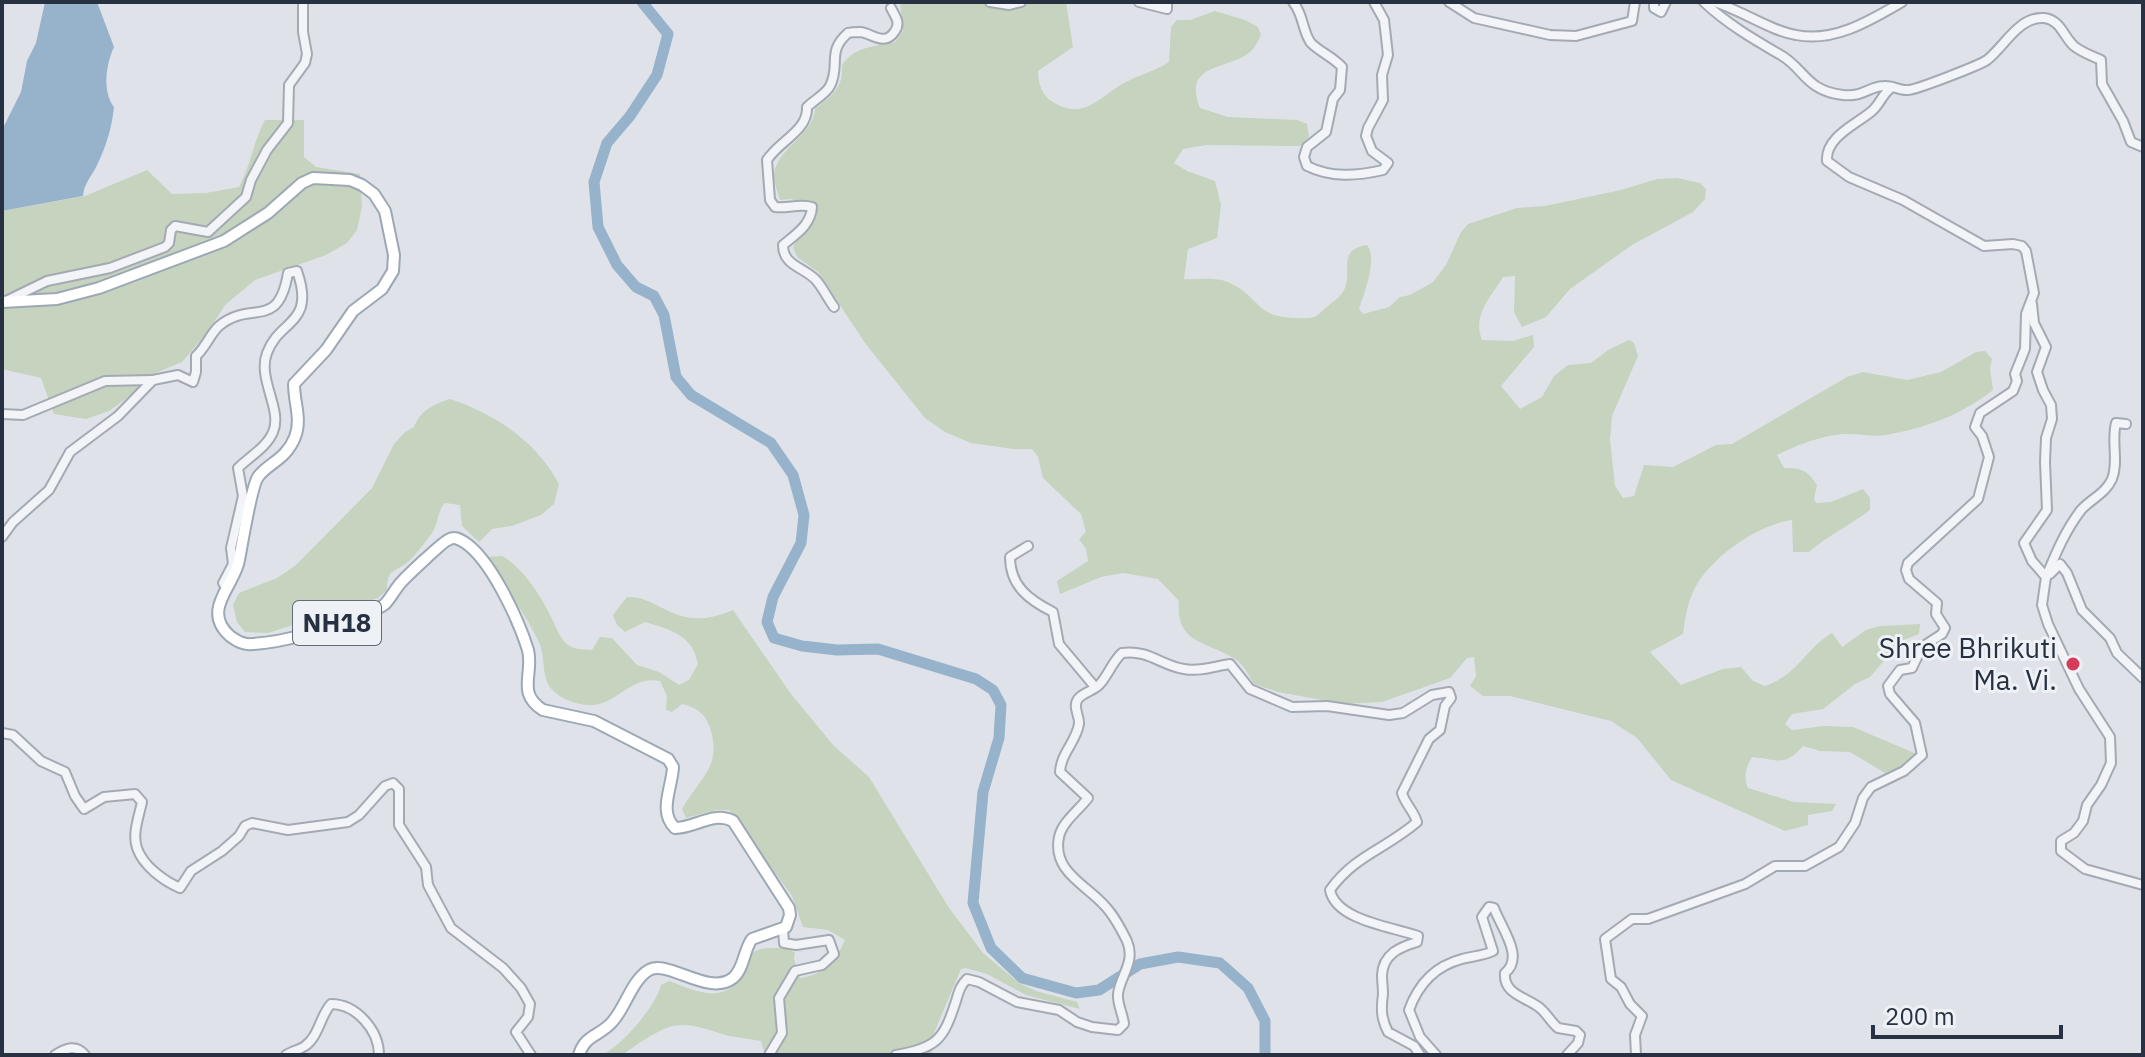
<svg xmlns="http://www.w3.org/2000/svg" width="2145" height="1057" font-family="'IBM Plex Sans',sans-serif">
<rect width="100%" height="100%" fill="#dfe3e9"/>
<g fill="#c5d3bf">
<path d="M900,2h166l7,45 -35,24c0,12 4,25 15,31 30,19 45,-4 71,-19 15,-8 31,-12 45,-21l2,-35 6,-7h13l25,-9 30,9 13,7 3,8c-4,8 -7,15 -15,20 -24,15 -63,10 -46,53l28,9 69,3 10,4 2,13 -9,9 -94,-1 -23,4 -9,14 13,8 28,10 6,24 -4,33 -29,11 -4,30c16,1 33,-3 48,5 28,14 24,33 63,34 5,0 14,1 19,-1 4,-1 10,-8 14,-11 6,-5 14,-10 17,-18 7,-19 -8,-38 22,-43 11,13 -3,49 -8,64l4,5 26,-7 11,-10 10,-2 23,-13 13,-17 15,-33 7,-8 49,-16 28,-2 76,-16 36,-11 20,-1 23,5 6,6 -1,10 -12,13 -61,33 -62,44 -24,28 -24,10 -8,-15 1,-36 -12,1c-12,20 -31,38 -21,63l31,1 20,-6 1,12 -33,39 19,23 22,-12 12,-21 14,-11 23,-2 17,-13 21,-10 5,3 4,13 -26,60 -2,23 5,47 8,12 11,-2 10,-31 29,2 43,-22 16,-1 115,-67 16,-5 44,8 34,-8 35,-20 9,-1 7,8 -2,9 3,22c-31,25 -68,38 -107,45 -12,2 -26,-1 -38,-1 -23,0 -51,11 -71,21l7,13c18,0 23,2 33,17l-3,14 2,4 15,-1 32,-13 7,9v12c-20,15 -43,26 -61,42h-16l-1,-32c-33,4 -79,36 -96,66 -8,14 -11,32 -13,48l-33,18 31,33 42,-16 18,-2 12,14 12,5c34,-12 40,-37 67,-53l10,14 24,-17 14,-4 40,-2 -1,10 -18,7 -31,36 -15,7 -32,25 -31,5 -7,10 7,6 33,-4 28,1 66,28 -29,21 -40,-24 -30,-1 -17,-5c-19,22 -26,13 -51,11 -6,10 -9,21 -4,31l46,14 42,2 -4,7 -24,4v10l-23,6 -114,-51 -34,-42 -26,-17 -101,-25h-27l-13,-10 6,-10 -2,-19 -7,1 -17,20 -68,24 -38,2 -66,-12 -24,-8c-5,-8 -10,-20 -19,-25 -28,-18 -60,-15 -56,-58l-21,-22 -35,-6 -22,4 -41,17 -3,-13 31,-20 -2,-12 -7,-10 7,-7 -5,-18 -38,-36 -5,-21 -6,-8h-19l-42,-6 -26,-11 -20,-14 -60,-75 -47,-71 -21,-15 -4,-10 19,-32v-7l-21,-9 -11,1c-2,-8 -7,-19 -6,-26 4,-27 40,-39 41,-66 17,-11 29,-22 27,-43 13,-19 32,-18 53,-23l8,-11z"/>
<path d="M265,120h39v37l12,10 44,7 2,33 -5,23 -10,13 -21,12 -71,25 -30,25 -17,27 -26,30 -31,13 -20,20 -22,16 -23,8 -32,-5 -13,-36 -39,-9v-158l83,-15 62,-26 25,24 34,-1 33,-6c12,-22 14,-45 26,-67z"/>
<path d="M450,399c45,15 86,42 109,85l-5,20 -13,11 -29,11 -20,3 -13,13 -17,-16 -2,-21 -15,-2c-9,9 -6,24 -16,34 -6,8 -14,19 -21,25 -14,11 -21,6 -21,28l-9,8 -110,35 -23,-1 -8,-10 -4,-17 6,-12 38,-15 19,-13 76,-77 22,-44 11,-12 9,-5c7,-17 18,-22 36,-28z"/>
<path d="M502,556c18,9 38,38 47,57 6,10 9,24 19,32 7,5 15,4 24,5l8,-13 12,1 25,27 22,7 20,13 10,-5 9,-16c-6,-29 -26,-34 -53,-42l-20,10 -8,-7 -4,-10 14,-18c19,-1 32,11 49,17 20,8 38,4 57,-4l58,84 43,52 35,31 80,131 34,45 36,30 17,8 41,11 3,7 -54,-14 -39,-21 -21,-6 -5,1 -30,71 1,15h-167l-4,-14c-10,-2 -21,-3 -32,-5 -19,-5 -36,-14 -56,-10 -12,2 -41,21 -50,29l-19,-1c19,-10 52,-48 57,-69l8,-4c16,6 39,17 56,10 31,-12 7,-43 46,-43 10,0 16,-1 24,5l-1,6 6,19c25,-4 35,-16 45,-38l-17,-10 -25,-3 -11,-31 -63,-86h-13l-30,8 -4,-9c17,-31 41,-42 28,-81 -5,-15 -13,-20 -28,-24l-10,8 -6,-2 1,-14 -7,-15c-29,-6 -42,22 -67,24 -15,1 -35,-6 -44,-19 -7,-12 -4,-28 -9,-41 -14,-33 -37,-59 -57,-88z"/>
</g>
<path fill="#97b2cb" d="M45,2h52l17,45c-8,17 -12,44 0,60 -2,20 -8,40 -17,58 -5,11 -13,18 -14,31l-81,15v-81l19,-38 6,-31 9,-18z"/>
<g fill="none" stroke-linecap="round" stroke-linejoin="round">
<polyline stroke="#97b2cb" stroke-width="11" points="642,2 668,34 657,75 630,116 607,143 594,182 598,227 617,265 636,287 654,296 664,315 676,377 691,395 771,443 793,475 804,515 801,543 773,597 767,622 774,638 802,646 837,650 878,649 976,679 993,690 1001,705 999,738 983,792 973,903 991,948 1022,978 1076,993 1099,990 1140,964 1178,957 1220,963 1248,988 1265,1021 1265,1055"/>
<defs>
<g id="minor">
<polyline points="990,2 1009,5 1021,2"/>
<polyline points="1139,2 1167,9 1167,2"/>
<path d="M1293,2c11,13 9,29 18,41 9,9 22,14 31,24l-2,23 -7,9 -7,33 -19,15 -3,10 3,9c24,12 50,10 76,4l5,-7 -16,-12 -6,-15 2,-8 15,-28 -1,-25 6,-20 -4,-35 -10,-18"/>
<polyline points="1449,2 1474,18 1550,35 1576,36 1632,21 1635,2"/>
<polyline points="1654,2 1654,8 1661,12 1666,2"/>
<path d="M1704,2c22,21 49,37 75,52 25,13 26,37 64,41 22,2 26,-9 41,-9 8,-1 16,5 24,4 8,0 72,-25 79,-30 17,-13 32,-44 57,-42 17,2 19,18 30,28 7,6 18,10 27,14l1,24 21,37 8,21 12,5"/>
<path d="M1714,2c27,8 57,29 82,33 38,8 75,-15 106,-33"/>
<polyline points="8,300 47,281 110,268 165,247 169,243 171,230 175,226 208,232 246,197 251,180 267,150 288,123 289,85 305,63 307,54 303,32 303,2"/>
<polyline points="2032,304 2034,323 2046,347 2037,372 2043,390 2051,405 2052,419 2046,438 2045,462 2047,510 2024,543 2032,561 2046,577 2042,605 2048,624 2079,689 2110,737 2111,763 2101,785 2087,805 2083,821 2074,833 2061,841 2061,851 2085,869 2143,885"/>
<path d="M834,307c-6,-8 -11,-19 -18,-27 -12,-13 -33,-14 -33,-35 13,-11 28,-20 29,-38 -13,-4 -24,2 -37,0l-5,-7 -3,-40c12,-19 41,-29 40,-53 7,-7 19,-13 23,-21 11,-21 -4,-34 18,-53 4,-1 9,-1 13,-1 12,2 24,15 34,-1 6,-8 0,-15 -4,-23"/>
<polyline points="2,414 23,415 105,381 153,380"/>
<path d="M2,537l11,-15 36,-32 21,-38 48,-36 35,-36 25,-5 15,7 3,-10v-16c10,-9 14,-22 23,-30 32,-27 59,6 69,-53l9,-2c19,54 -18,48 -30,82 -10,26 16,57 6,79 -6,15 -24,25 -35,36l5,28 -12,52 2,16 -10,19 2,3"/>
<path d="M1028,546l-18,11c0,29 19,43 43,55l6,32 36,43"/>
<polyline points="2050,574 2060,564 2067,573 2082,610 2110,638 2117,653 2143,678"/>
<path d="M2046,577c10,-24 19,-46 35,-67 10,-11 25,-17 31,-31 7,-17 -1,-38 4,-56l10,1"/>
<path d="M2,733l11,2 28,26 24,11 10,24 9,13 20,-12 31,-3 7,8c-3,14 -10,32 -5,46 6,18 27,33 43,40l11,-17 31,-20 17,-15 6,-10 7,-3 36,7 60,-8 11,-7 26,-29 8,-3 6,6v36l27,42 2,18 23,43 52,40 18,20 9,16 -2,13 -12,15 15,23"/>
<path d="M55,1055c11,-7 21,-11 30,0"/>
<path d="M286,1055c6,-4 13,-5 19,-9 14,-10 15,-30 26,-42 25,0 48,26 48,51"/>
<polyline points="769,1055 782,1033 779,998 795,971 822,965 834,954 829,940 796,945 784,943 783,929"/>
<path d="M896,1055c41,-8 47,-14 60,-54 3,-10 4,-15 11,-22l12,3 38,20 42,8 18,12 15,5 26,3 6,-6c-1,-10 -7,-20 -6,-30 2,-18 18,-32 9,-53 -6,-12 -13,-26 -23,-36 -19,-21 -52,-34 -45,-68 3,-15 20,-27 29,-39l-28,-26c1,-19 16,-30 19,-48 1,-8 -7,-17 -1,-25 4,-6 15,-8 21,-14 9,-9 13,-23 23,-32 26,-4 40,13 62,16 16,3 31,-3 46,-5l20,25 42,18 35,-1 62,9 14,-2 29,-18 17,-3 2,6 -6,8 -5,24 -11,9 -27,54c3,11 12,18 15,29 -31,27 -62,33 -87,68 6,31 64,37 88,46l-1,6c-17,5 -34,12 -35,33 0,6 1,13 1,19 -2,15 -2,24 5,38l26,14 6,9"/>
<path d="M1436,1055l-16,-18 -11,-27c9,-25 26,-44 53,-51 11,-3 21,-3 31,-8l-11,-34 7,-10 5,1c7,20 31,49 11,65 -2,21 21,24 35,35 7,6 11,14 18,20l18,3 4,4 -2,8 -11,12"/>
<path d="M1636,1055l-1,-20 7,-19 -12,-12 -9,-17 -10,-8 -6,-40 27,-20h16l97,-35 30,-18h30l34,-19 16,-24 8,-25 8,-11 33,-16 18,-16 -7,-32 -25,-29 -2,-8 12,-16 12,-2 10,-21 20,-13 3,-6 -9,-14 1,-11 -28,-24 -3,-9 2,-7 70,-64 11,-42 -7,-21 -7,-9 5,-14 33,-22 4,-10 -2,-7 10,-25 1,-35 8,-21 -8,-42 -4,-5 -9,-2 -29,2 -81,-46 -54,-23 -22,-16c-2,-24 30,-37 45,-50 9,-8 10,-17 20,-24"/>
</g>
<path id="major" d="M2,302l55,-3 42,-11 125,-47 44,-28 34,-30 11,-5 37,2 12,5 12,9 11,17 9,44 -1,16 -11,18 -29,22 -27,39 -32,34c0,19 8,35 1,53 -9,23 -27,26 -37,40 -7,10 -16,68 -19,83 -3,24 -39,50 -9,76 7,5 13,9 22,8 37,-2 71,-15 105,-28 8,-3 21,-6 28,-12 5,-5 9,-13 14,-19 3,-5 45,-44 49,-45 6,-4 11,-1 16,2 27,17 55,79 64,108 6,24 -12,43 15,60l51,11 74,38 5,8c-1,21 -15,45 2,61 20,0 38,-17 58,-7l56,87 1,7 -4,12 -34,12c-8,10 -8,30 -19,39 -24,19 -65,-19 -84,-8 -17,10 -23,36 -36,51 -12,15 -28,13 -34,34"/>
</defs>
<use href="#minor" stroke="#a4aab3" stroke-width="12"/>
<use href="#major" stroke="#9da8b5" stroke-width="14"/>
<use href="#minor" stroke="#f2f4f7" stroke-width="8"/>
<use href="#major" stroke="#fff" stroke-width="10"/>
</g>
<circle fill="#d63b57" stroke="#eef2f6" stroke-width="3" cx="2073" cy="664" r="8"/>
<g text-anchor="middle" stroke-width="6" stroke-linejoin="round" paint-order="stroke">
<rect fill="#eef2f6" stroke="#636b77" stroke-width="2" x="293" y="601" width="88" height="44" rx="6"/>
<g font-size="26" font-weight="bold" fill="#273141">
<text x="337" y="632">NH18</text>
</g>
<g font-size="28" fill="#273141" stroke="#eef2f6" text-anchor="end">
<text x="2057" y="658">Shree Bhrikuti<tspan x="2057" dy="32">Ma. Vi.</tspan></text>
</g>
</g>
<rect width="2145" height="1057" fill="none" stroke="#273141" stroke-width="8"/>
<path d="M1873 1025v12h188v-12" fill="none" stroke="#273141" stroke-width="4"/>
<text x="1885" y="1025" font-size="24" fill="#273141" stroke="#eef2f6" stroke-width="6" paint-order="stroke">200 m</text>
</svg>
